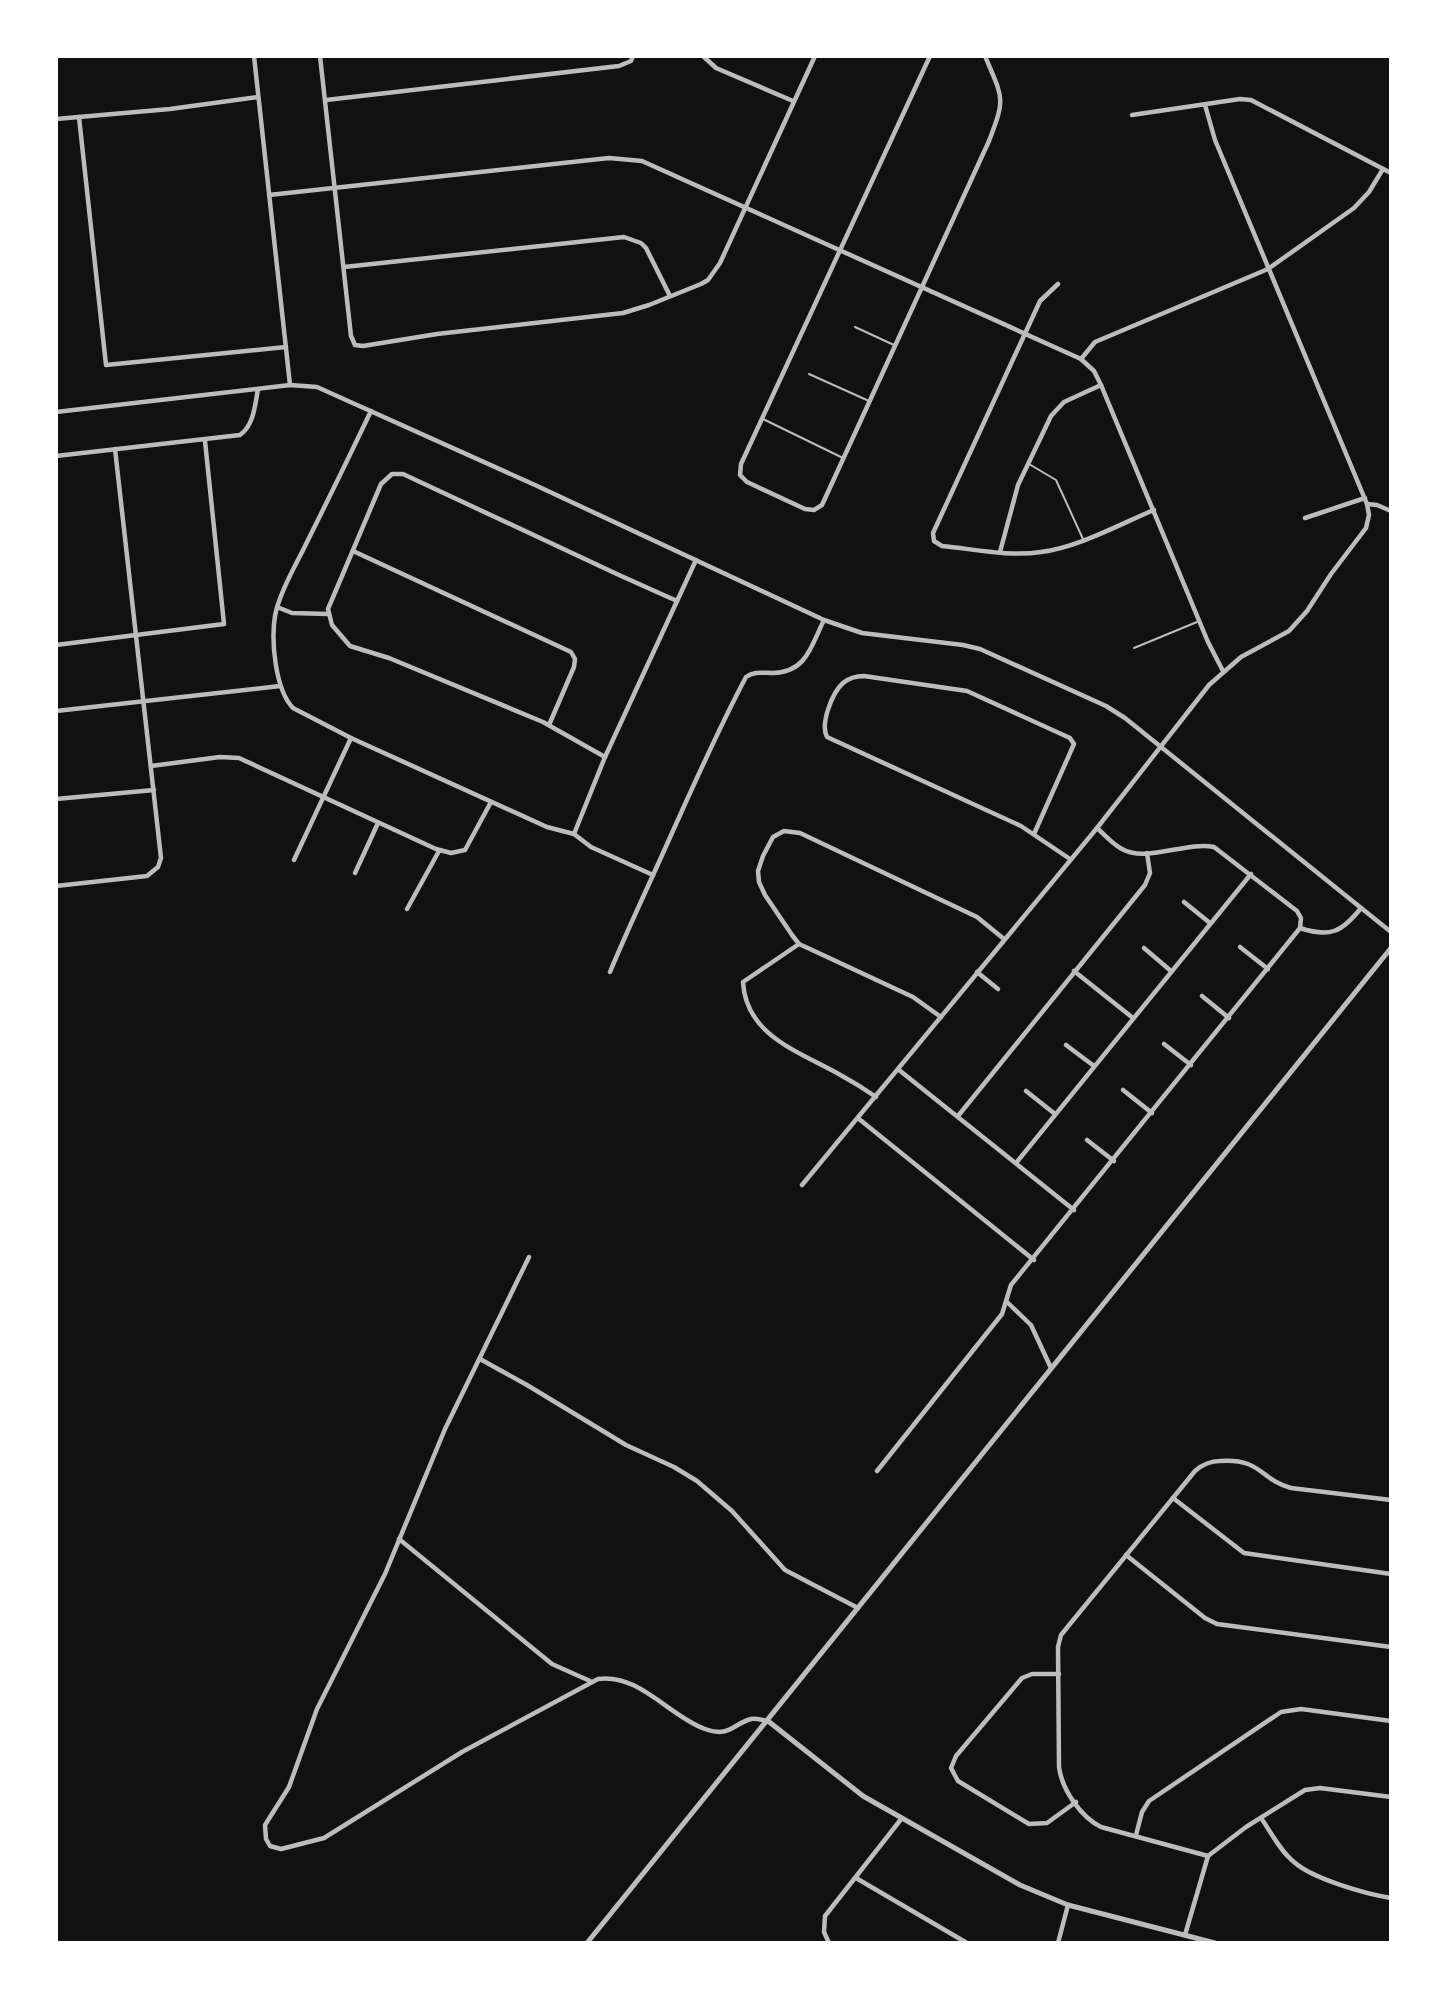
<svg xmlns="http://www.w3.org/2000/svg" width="1447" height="1999" font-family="Figtree,sans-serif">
<rect width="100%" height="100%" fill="#111"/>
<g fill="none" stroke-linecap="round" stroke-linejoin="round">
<g stroke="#bcbcbc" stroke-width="2">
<polyline points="855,327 894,345"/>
<polyline points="809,374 869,401"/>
<polyline points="763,419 843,458"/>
<polyline points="1029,464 1056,480 1083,539"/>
<polyline points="1134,648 1197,622"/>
</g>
<g stroke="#bcbcbc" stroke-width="4.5">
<polyline points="254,56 290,385"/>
<polyline points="320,56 351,336 355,345 363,346 437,334 623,313 649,305 701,284 708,280 720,263 815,56"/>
<polyline points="703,56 716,68 793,101"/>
<path d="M930,56l-189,408 -1,11 7,7 58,27 9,1 8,-5 167,-364c17,-44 14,-42 -4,-85"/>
<polyline points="326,100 619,66 631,61 633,56"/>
<polyline points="1132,115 1240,99 1251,100 1391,173"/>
<polyline points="79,117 106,365 286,347"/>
<polyline points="56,119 170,109 258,97"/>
<polyline points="269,195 609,158 642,161 1081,359 1094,371 1101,385 1208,642 1223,671"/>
<polyline points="344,267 624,237 641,243 646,248 670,296"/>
<path d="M1058,284l-18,17 -107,232 1,8 8,5c32,3 67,11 99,6 38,-5 77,-27 113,-42"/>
<polyline points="1081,359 1095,342 1268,269 1354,208 1369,192 1383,169"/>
<path d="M371,411c-21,44 -42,87 -64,131 -10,21 -28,51 -32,74 -4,25 0,73 18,92l58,30 196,89 27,7 17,13 62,28"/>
<polyline points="56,412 290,385 317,387 535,485 824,620 862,633 963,645 980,649 1106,706 1125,718 1391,932"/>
<path d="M56,456l184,-21c14,-10 15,-30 18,-46"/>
<polyline points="1367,504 1377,505 1391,511"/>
<polyline points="1305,518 1365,498"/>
<polyline points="353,551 571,652 575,659 574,667 549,725"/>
<polyline points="1000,552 1018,485 1051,416 1064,402 1101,385"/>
<polyline points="277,607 292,613 328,614"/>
<polyline points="56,645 224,624 205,441"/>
<polyline points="56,711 280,686"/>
<polyline points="605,757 543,722 389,658 350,646 332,625 328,609 381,484 392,474 403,474 619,575 677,601"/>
<polyline points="151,766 220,757 239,758 436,849 451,853 465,850 491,802"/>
<polyline points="56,799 154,790"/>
<polyline points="574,834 605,757 696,560"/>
<path d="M1034,834l40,-90 -4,-6 -103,-47 -103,-15c-7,0 -15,2 -21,7 -11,10 -23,41 -16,54l194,89 49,33"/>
<polyline points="294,860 351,738"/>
<polyline points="355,873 378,823"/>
<polyline points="56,886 147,876 158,867 161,858 115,449"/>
<polyline points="1184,902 1210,923"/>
<polyline points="407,909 439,851"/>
<path d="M1300,928c30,10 42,4 61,-20"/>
<path d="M799,944l-56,38c3,56 61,71 101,95 11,6 22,13 32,20"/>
<polyline points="1240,947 1268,969"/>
<polyline points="1144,948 1171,971"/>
<polyline points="1074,971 1133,1018"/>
<path d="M610,972c14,-34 29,-66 44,-99 30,-66 58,-132 92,-196 8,-6 17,-4 27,-4 34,-1 38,-27 51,-53"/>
<polyline points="977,972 998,989"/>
<polyline points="1202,996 1229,1018"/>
<polyline points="941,1017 913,997 810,949 799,944 792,935 765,895 759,882 758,871 763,856 773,837 784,831 800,833 977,917 1004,939"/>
<polyline points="1164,1044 1191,1065"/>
<polyline points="1066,1045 1094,1066"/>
<polyline points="899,1070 1074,1210"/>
<polyline points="1123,1090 1152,1113"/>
<polyline points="1026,1091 1055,1114"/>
<polyline points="958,1116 1145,885 1150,873 1147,853"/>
<polyline points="859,1119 1034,1260"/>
<polyline points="1087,1140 1114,1161"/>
<polyline points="1016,1163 1251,874"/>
<polyline points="802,1185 1097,828 1209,685 1241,657 1289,631 1307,611 1331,574 1366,528 1369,515 1367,504 1215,140 1205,105"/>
<path d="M529,1257l-84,172 -60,145 -68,135 -28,78 -24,38 1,14 4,7 11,3 43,-11 138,-86 136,-73c41,-6 71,37 107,50 24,9 28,-5 46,-10 5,-1 11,1 16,2"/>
<polyline points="1007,1302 1031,1325 1051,1368"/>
<polyline points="480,1359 527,1385 626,1445 674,1467 697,1481 732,1511 785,1570 858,1608"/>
<path d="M877,1471l125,-157 9,-29 289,-357 1,-10 -4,-7 -83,-64c-27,-6 -68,16 -92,2 -10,-5 -17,-14 -25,-21"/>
<polyline points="1173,1498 1244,1553 1391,1574"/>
<polyline points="399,1539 552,1664 590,1681"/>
<polyline points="1126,1555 1205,1618 1217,1624 1391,1647"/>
<polyline points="1059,1674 1032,1674 1022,1678 956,1756 951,1768 958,1781 1029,1824 1047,1823 1076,1802"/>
<path d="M1261,1818c10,14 19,33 33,44 19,17 72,32 97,36"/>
<polyline points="1136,1835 1142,1812 1149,1801 1281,1712 1301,1709 1391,1721"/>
<path d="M1208,1856l-107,-29c-20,-10 -39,-37 -42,-60l-1,-120 3,-12 134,-164c8,-7 15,-10 25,-10 42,-3 40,19 71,27l100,12"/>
<polyline points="856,1878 967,1943"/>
<polyline points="1185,1935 1208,1856 1246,1827 1305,1790 1320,1788 1391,1797"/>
<polyline points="829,1943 824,1932 825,1916 902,1818"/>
<polyline points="1058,1943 1068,1905"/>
</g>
<g stroke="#bcbcbc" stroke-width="5">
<polyline points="768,1721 863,1796 1020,1885 1068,1905 1215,1943"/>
<polyline points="587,1943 1391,948"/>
</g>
</g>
<rect width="1447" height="1999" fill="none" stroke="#ffffff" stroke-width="116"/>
</svg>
